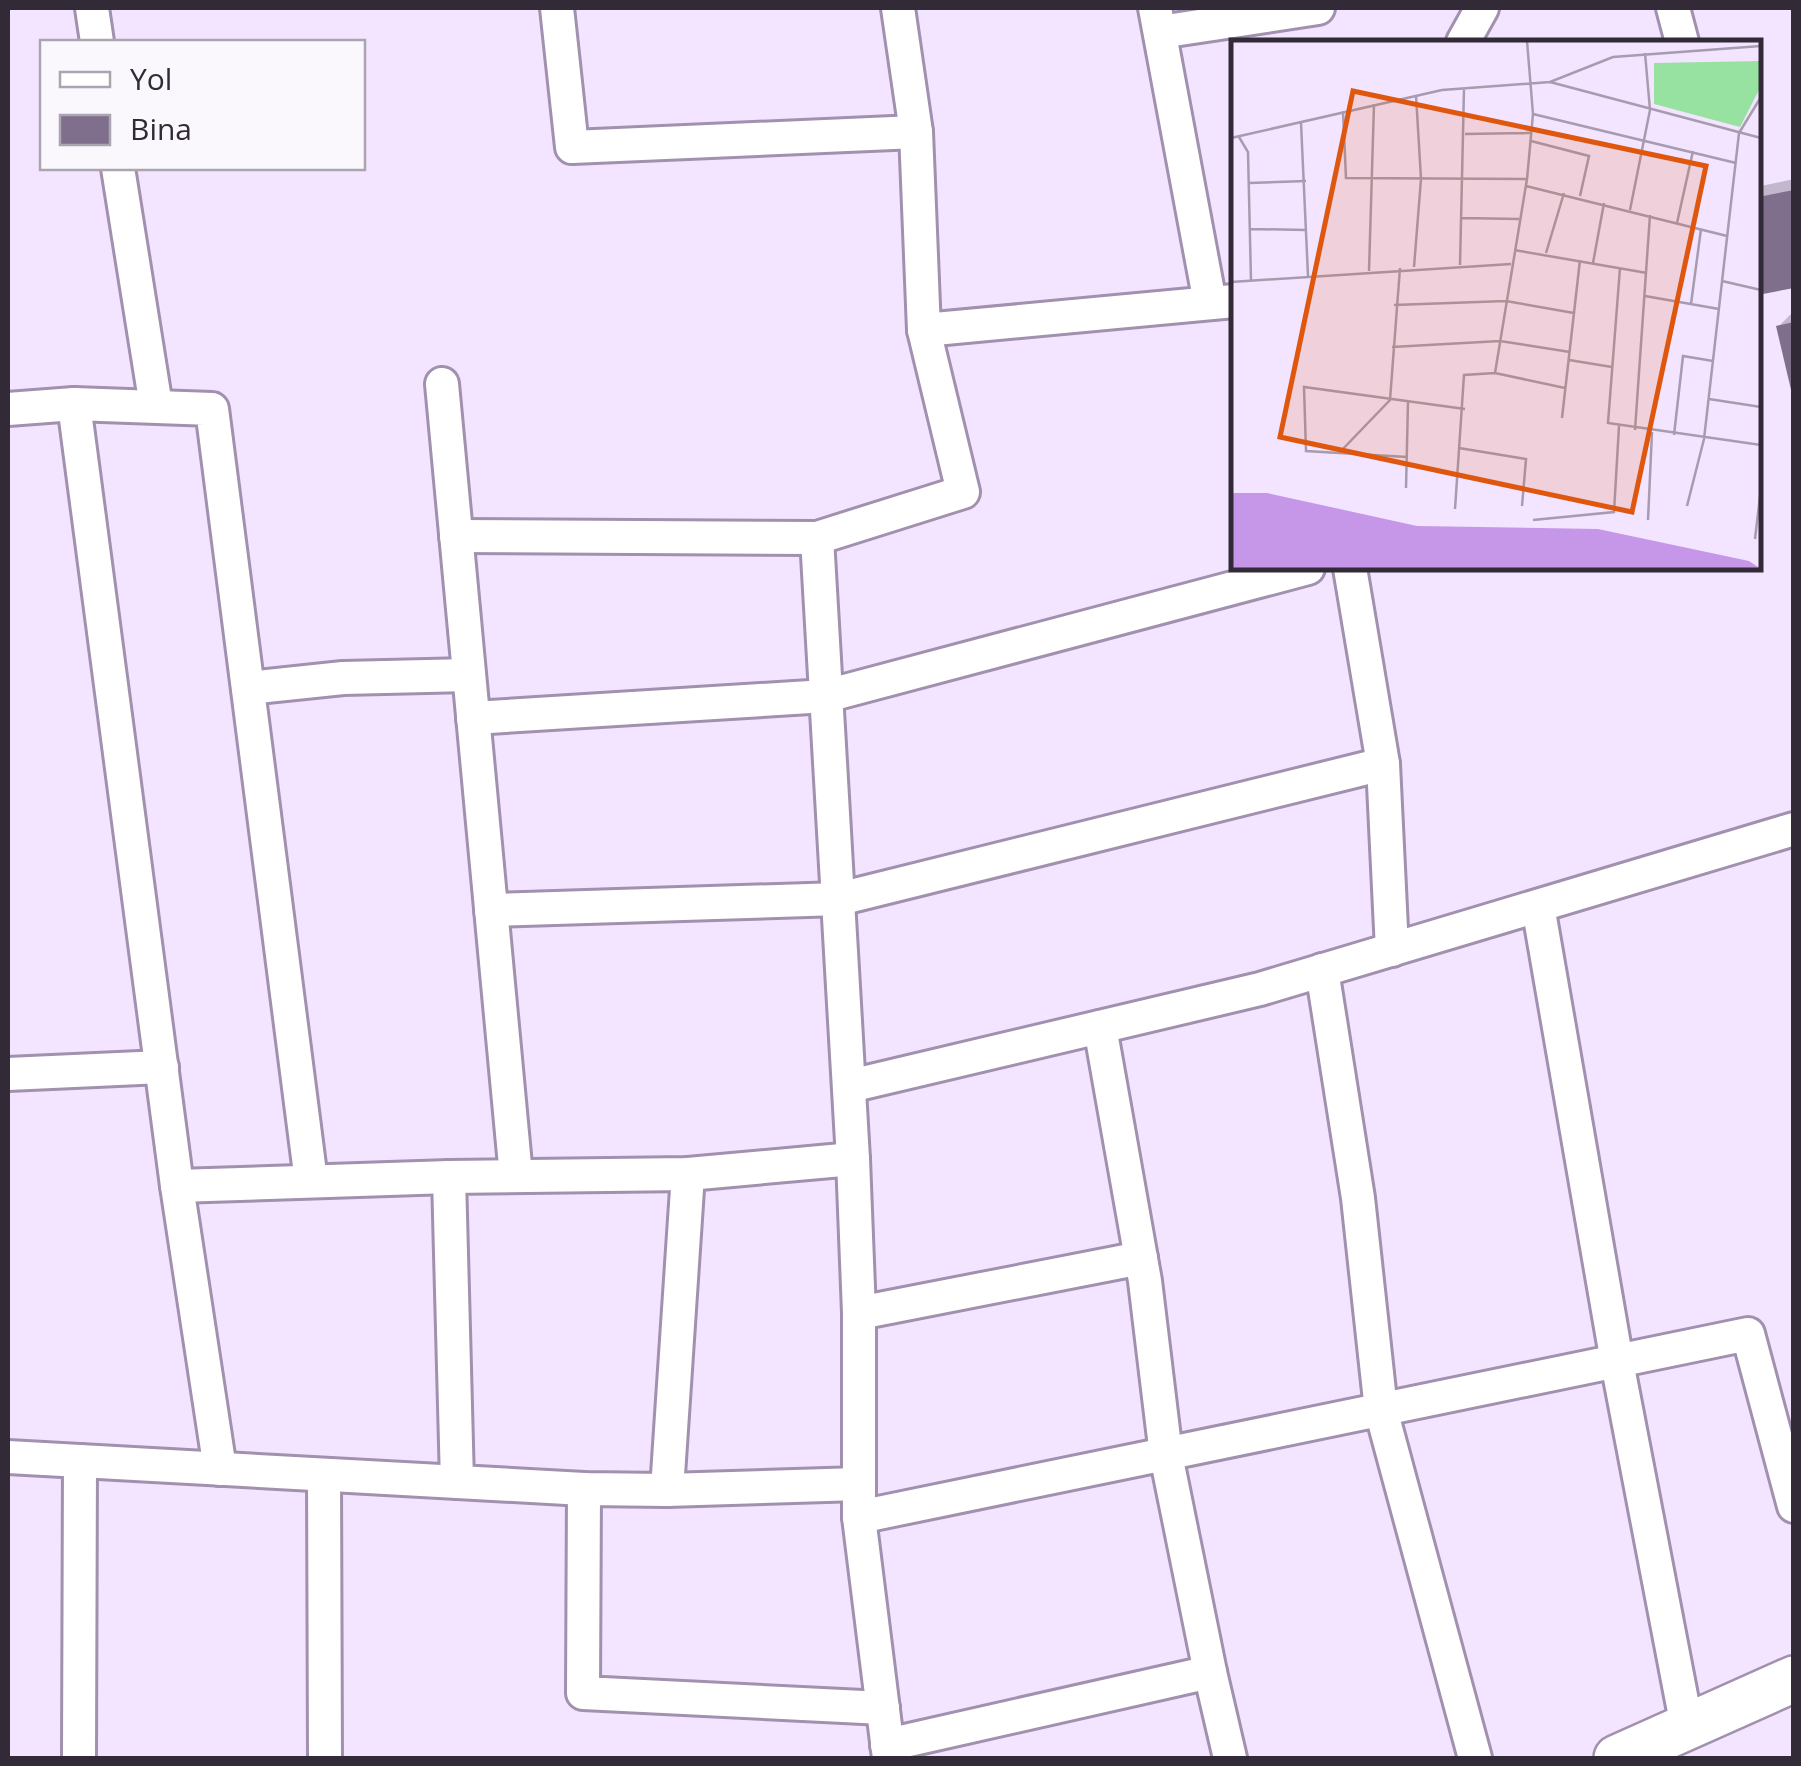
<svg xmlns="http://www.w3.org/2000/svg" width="1801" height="1766" font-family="'Open Sans',sans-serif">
<rect width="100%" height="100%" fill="#f3e5ff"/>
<g fill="#0003">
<polygon points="1794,179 1794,285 1758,258 1758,189 1761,186"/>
<polygon points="1793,312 1794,387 1778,327"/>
</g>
<g fill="#806f8c">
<polygon points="1794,190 1794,288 1763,294 1758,271 1758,197"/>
<polygon points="1794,322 1794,394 1792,394 1776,326"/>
</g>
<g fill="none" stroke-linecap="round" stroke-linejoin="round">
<defs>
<g id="minor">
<polyline points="92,8 97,42"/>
<polyline points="557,8 572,147 916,132"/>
<polyline points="1155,8 1210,303"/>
<polyline points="1673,8 1682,42"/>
<polyline points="1160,32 1318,8"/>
<polyline points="1463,42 1482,8"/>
<polyline points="118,168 156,406"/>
<polyline points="924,330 1234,301"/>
<polyline points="442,384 516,1176"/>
<polyline points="74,404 177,1186 220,1469"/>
<polyline points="8,409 74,404 212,409 311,1181"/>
<polyline points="456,536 817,538 963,492 924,330 916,132 898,8"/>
<polyline points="817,538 853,1159 859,1313 859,1517 889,1758"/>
<polyline points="1350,568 1383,764 1392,950"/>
<polyline points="248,688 343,678 469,675"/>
<polyline points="473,718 826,696 1308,568"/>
<polyline points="1538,906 1617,1362 1687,1727"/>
<polyline points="491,910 839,899 1383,764"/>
<polyline points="1322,970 1358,1198 1381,1410 1475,1758"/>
<polyline points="1100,1027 1145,1281 1166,1455 1210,1672 1230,1758"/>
<polyline points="8,1074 162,1067"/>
<polyline points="850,1086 1260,989 1794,829"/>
<polyline points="449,1177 457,1482"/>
<polyline points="177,1186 449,1177 688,1174 853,1159"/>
<polyline points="859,1313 1141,1258"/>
<polyline points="8,1457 584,1489 667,1490 859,1484"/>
<polyline points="324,1475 325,1758"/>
<polyline points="584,1489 583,1693 883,1708"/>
<polyline points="667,1490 688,1174"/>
<polyline points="859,1517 1748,1334 1794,1506"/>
<polyline points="887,1745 1210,1672"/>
<polyline points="79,1758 80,1461"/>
</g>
<polyline id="secondary" points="1617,1758 1794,1679"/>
</defs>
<use href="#minor" stroke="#a190ae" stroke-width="38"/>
<use href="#secondary" stroke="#a190ae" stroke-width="50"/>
<use href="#minor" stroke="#fff" stroke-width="32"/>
<use href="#secondary" stroke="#fff" stroke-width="45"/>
</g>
<g transform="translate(1231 40)">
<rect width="530" height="530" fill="#f3e5ff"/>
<path d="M530,21v25l-21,41 -86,-23v-41z" fill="#97e1a1"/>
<path d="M0,453h36l150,33 181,3 151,32 12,8h-530z" fill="#c697e8"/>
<path fill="none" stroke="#a69baf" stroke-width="2.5" d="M319,42l211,56M112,71l3,67 181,1M302,74l203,49M70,83l7,153M234,94l66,-1M8,97l9,15 3,129M0,98l211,-48 108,-8 63,-25 148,-11M300,101l58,15 -9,40M18,143l57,-2M295,146l201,50M399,170l20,-100 -5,-57M230,178l58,1M446,183l16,-72M18,189l57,1M283,210l133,23M315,213l18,-60M362,223l11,-60M229,225l4,-176M183,227l7,-88 -5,-84M389,228l-12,155 153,22M138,231l5,-167M491,241l39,9M0,242l280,-18M414,256l74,13M460,264l10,-75M163,265l112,-4 68,12M161,307l108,-6 70,11M338,320l43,7M264,333l32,-194 6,-65 -6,-73M478,359l52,8M331,378l18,-158M404,390l15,-215M443,395l9,-79 30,5M473,399l35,-306 22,-36M228,408l67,11 -4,47M108,413l51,-53 10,-132M176,417l-101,-6 -2,-64 161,22M175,448l2,-86M456,466l17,-67M224,469l9,-134 31,-2 70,15M302,480l81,-8 5,-86M417,480l4,-88M524,499l6,-51"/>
<path fill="#df570e" fill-opacity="0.15" stroke="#df570e" stroke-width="5" d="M122,51l353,75 -74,346 -352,-75z"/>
<rect width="530" height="530" fill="none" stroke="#322b37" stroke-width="5"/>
</g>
<rect width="1801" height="1766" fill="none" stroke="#322b37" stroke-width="20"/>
<rect x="40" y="40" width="325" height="130" fill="#faf7fd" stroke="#aaa5ae" stroke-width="2.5"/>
<rect x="60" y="72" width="50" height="15" fill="#ffffff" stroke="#aaa5ae" stroke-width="2.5"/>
<text x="130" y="90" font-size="30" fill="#322b37">Yol</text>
<rect x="60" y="115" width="50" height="30" fill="#806f8c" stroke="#aaa5ae" stroke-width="2.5"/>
<text x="130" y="140" font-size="30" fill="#322b37">Bina</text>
</svg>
